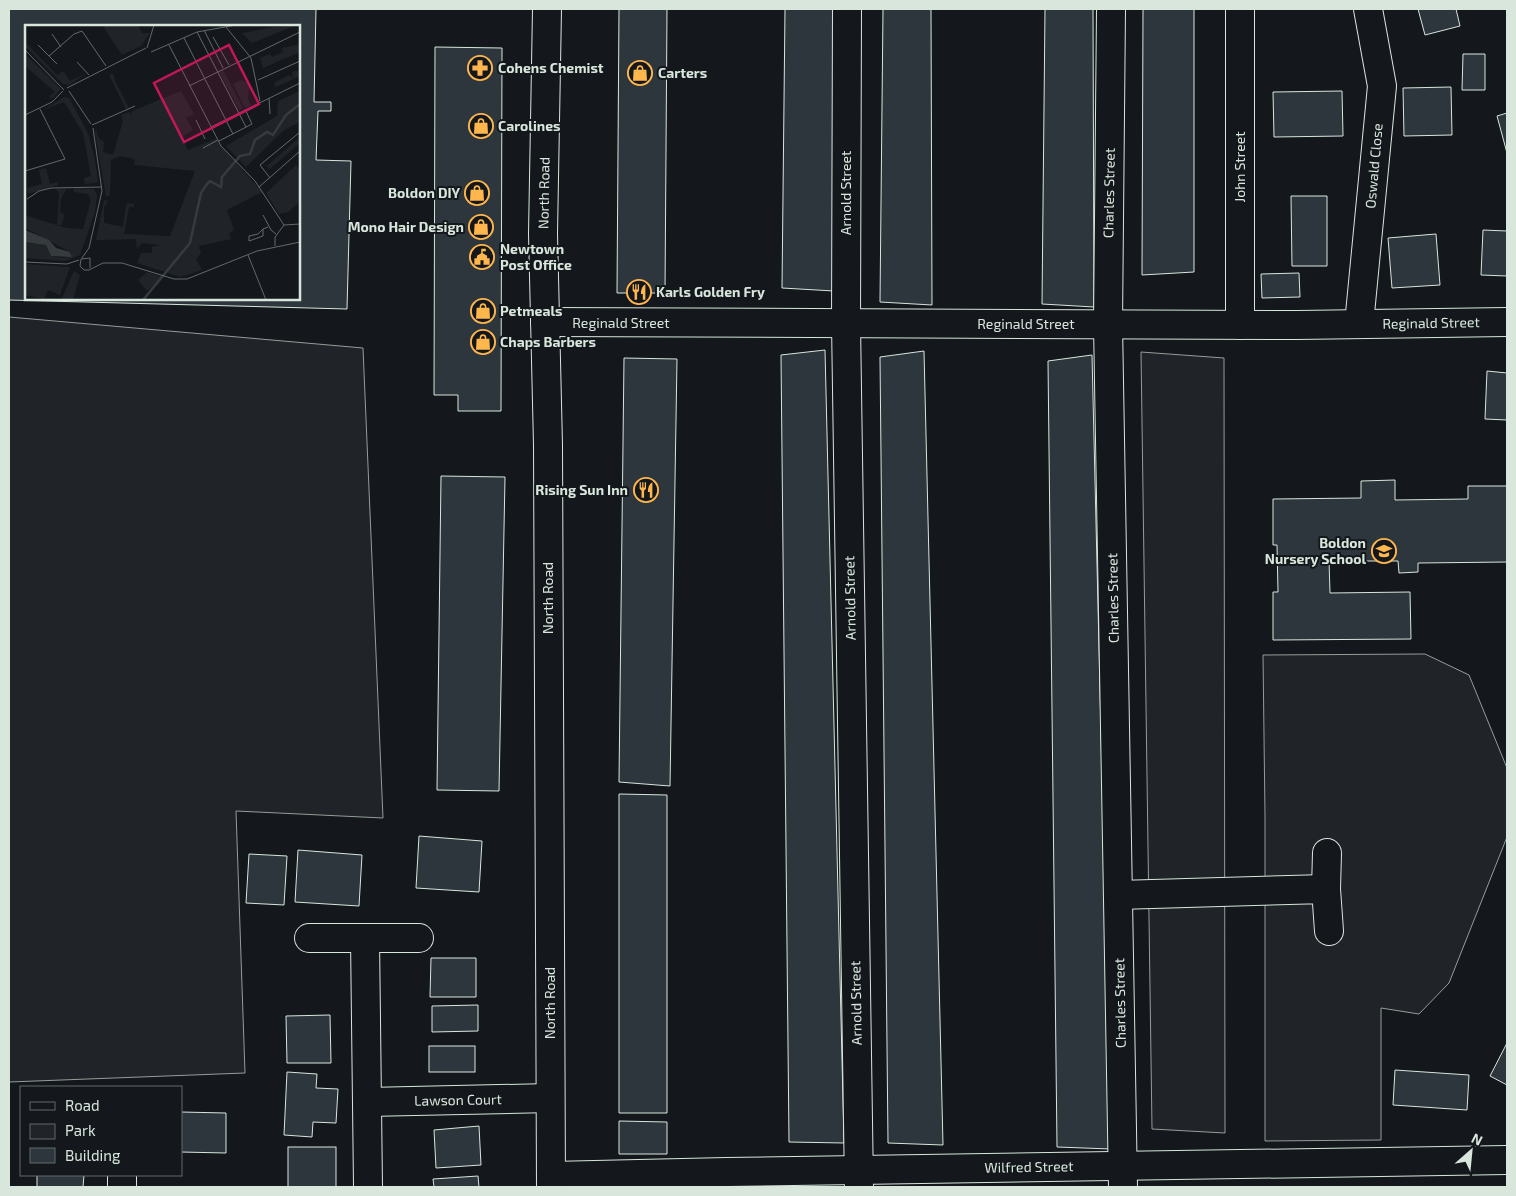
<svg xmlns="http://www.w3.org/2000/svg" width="1516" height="1196" font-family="'Exo 2',sans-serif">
<rect width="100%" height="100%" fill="#14181c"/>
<g fill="#202428" stroke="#939e99">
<polygon points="9,317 363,348 383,818 236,811 245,1073 9,1082"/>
<polygon points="1141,352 1224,358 1225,1133 1152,1129"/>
<polygon points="1425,654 1469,675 1507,768 1507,837 1449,983 1419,1014 1381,1008 1381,1140 1265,1141 1265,816 1263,655"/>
</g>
<g fill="#2c363c" stroke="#d8e6dc" fill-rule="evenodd">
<path d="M9,9h307l-2,93h17v9h-13l-2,49 35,1 -4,148 -338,-9zM26,26h273v273h-273z"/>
<polygon points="619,9 667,9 665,293 617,293"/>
<polygon points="785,9 833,9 834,291 782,288"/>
<polygon points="883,9 931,9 932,305 880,302"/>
<polygon points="1045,9 1093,9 1094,307 1042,304"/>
<polygon points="1143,9 1194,9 1194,272 1142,275"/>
<polygon points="1418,9 1456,9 1460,26 1425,35"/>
<polygon points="435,47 502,48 501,411 458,411 458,395 434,395"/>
<polygon points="1463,54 1485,54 1485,90 1462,90"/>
<polygon points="1451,87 1452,135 1404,136 1403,88"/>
<polygon points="1342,91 1343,136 1274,137 1273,92"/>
<polygon points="1507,113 1507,153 1497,116"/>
<polygon points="1291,196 1327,196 1327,266 1292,266"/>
<polygon points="1483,230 1507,231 1507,276 1481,275"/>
<polygon points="1436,234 1440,285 1392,288 1388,238"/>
<polygon points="1299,273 1300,297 1262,298 1261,274"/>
<polygon points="825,350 844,1143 789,1142 781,355"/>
<polygon points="924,351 943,1145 888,1143 880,357"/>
<polygon points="1092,355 1111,1149 1057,1147 1048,361"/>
<polygon points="624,358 677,359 670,786 619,782"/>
<polygon points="1487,371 1507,373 1507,420 1485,419"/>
<polygon points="441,476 505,477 499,791 437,790"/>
<polygon points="1395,480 1395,500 1468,499 1468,486 1507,486 1507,562 1418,563 1418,572 1399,573 1398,561 1329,561 1330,593 1410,592 1411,639 1273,640 1273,592 1278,592 1277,545 1273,545 1273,499 1361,498 1361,481"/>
<polygon points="619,794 667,795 667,1113 619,1113"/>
<polygon points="419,836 482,841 479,892 416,888"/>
<polygon points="298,850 362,855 359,906 295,902"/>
<polygon points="249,854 287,856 284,905 246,903"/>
<polygon points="431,958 476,958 476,997 430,997"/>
<polygon points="478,1005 478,1031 432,1032 432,1006"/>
<polygon points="330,1015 331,1063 287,1063 286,1016"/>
<polygon points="1507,1043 1507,1085 1490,1076"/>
<rect x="429" y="1046" width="46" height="26"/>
<polygon points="1395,1070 1469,1075 1467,1110 1393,1105"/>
<polygon points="287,1072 317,1074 316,1088 338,1089 336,1123 313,1122 312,1137 284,1135"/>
<polygon points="181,1112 226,1113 226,1153 181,1152"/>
<polygon points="619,1121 667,1122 667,1154 619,1154"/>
<polygon points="479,1126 481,1165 436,1168 434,1130"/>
<rect x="288" y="1147" width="48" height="40"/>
<polygon points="37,1175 84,1175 83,1187 37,1187"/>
<polygon points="478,1176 479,1187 434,1187 433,1179"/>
</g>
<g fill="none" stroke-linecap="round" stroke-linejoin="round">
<defs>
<g id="street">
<polyline points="847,9 846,323 859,1187"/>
<polyline points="1111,9 1108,324 1123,1187"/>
<polyline points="545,322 1297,325 1507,322"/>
<polyline points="1359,324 1382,86 1368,9"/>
<polyline points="1240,325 1240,9"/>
<polyline points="1326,889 1327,853"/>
<polyline points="1118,895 1326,889 1329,931"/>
<polyline points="309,938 419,938"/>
<polyline points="365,938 368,1187"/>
<polyline points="367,1102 550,1098"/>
<polyline points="551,1176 726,1172 1507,1160"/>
<polyline points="122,1187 122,1175"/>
</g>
<polyline id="secondary" points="547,9 543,234 548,445 551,1187"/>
</defs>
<use href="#street" stroke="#d8e6dc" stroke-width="30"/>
<use href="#secondary" stroke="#d8e6dc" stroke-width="30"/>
<use href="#street" stroke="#14181c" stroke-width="28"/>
<use href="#secondary" stroke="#14181c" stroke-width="28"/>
</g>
<defs>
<symbol id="pharmacy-ring" viewBox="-11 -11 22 22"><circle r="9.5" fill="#14181c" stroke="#ffb74d" stroke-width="1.5"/><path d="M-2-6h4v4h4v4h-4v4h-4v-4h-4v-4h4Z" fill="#ffb74d"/></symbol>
<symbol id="shop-ring" viewBox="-11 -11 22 22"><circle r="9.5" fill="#14181c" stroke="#ffb74d" stroke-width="1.5"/><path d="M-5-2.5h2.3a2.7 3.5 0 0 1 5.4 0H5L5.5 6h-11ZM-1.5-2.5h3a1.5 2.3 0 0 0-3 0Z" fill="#ffb74d"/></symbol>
<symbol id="civic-ring" viewBox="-11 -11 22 22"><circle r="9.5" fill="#14181c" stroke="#ffb74d" stroke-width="1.5"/><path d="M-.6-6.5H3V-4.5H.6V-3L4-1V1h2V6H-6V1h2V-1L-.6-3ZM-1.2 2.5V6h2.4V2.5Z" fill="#ffb74d"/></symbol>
<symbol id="restaurant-ring" viewBox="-11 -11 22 22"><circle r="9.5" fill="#14181c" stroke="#ffb74d" stroke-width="1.5"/><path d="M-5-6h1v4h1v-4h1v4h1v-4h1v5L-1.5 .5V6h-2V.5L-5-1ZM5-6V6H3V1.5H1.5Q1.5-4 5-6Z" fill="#ffb74d"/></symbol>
<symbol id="school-ring" viewBox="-11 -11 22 22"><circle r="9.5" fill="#14181c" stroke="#ffb74d" stroke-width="1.5"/><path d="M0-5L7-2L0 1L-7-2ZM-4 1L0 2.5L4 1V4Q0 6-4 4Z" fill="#ffb74d"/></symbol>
</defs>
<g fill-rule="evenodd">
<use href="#pharmacy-ring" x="466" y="54" width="28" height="28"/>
<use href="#shop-ring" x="626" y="59" width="28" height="28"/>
<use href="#shop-ring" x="467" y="112" width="28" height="28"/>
<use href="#shop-ring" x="463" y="179" width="28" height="28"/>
<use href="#shop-ring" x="467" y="213" width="28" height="28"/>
<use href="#civic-ring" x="468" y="243" width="28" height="28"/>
<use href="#restaurant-ring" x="625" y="278" width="28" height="28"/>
<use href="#shop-ring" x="469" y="297" width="28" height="28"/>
<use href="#shop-ring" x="469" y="328" width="28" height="28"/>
<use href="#restaurant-ring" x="632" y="476" width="28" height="28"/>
<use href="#school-ring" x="1370" y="537" width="28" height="28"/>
</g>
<g text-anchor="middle" stroke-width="4" stroke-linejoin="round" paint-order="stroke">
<g font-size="14" font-weight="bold" fill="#d8e6dc" stroke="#14181c" text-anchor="start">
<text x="498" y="73">Cohens Chemist</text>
<text x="658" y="78">Carters</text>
<text x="498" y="131">Carolines</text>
<text x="460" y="198" text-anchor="end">Boldon DIY</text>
<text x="464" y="232" text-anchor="end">Mono Hair Design</text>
<text x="500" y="254">Newtown<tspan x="500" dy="16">Post Office</tspan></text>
<text x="656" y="297">Karls Golden Fry</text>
<text x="500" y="316">Petmeals</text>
<text x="500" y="347">Chaps Barbers</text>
<text x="628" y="495" text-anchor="end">Rising Sun Inn</text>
<text x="1366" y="548" text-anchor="end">Boldon<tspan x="1366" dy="16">Nursery School</tspan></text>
</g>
<g font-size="14" fill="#d8e6dc" stroke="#14181c">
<text transform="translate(1374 166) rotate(-85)" y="5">Oswald Close</text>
<text transform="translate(1240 167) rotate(-90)" y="5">John Street</text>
<text transform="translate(544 193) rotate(-89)" y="5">North Road</text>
<text transform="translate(846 193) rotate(-90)" y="5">Arnold Street</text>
<text transform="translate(1109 193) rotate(-89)" y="5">Charles Street</text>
<text x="621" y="328">Reginald Street</text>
<text transform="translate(1431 323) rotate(-1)" y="5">Reginald Street</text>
<text x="1026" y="329">Reginald Street</text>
<text transform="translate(548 598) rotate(-90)" y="5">North Road</text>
<text transform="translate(850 598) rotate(-91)" y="5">Arnold Street</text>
<text transform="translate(1113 598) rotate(-91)" y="5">Charles Street</text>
<text transform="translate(550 1003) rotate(-90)" y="5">North Road</text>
<text transform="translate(856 1003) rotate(-91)" y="5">Arnold Street</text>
<text transform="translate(1120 1003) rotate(-91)" y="5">Charles Street</text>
<text transform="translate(458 1100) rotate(-1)" y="5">Lawson Court</text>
<text transform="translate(1029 1167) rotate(-1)" y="5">Wilfred Street</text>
</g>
</g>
<g transform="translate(25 25)">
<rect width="275" height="275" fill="#14181c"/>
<path d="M77,0h36l4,8h8l-9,13 -19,9zM269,1l-42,17 -10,-10 32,-6zM0,17l32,33 6,-4 7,10 16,-8 -16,12 -7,-1 -38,-38zM275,19v8l-37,16 -3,-10 10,-4 2,3 11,-5 -1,-4zM0,29l36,35 -9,10 -3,-3 6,-4 -30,-26zM198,45l20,38 -4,2 -20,-38zM275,45v6l-24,11 -2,-4 15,-8 4,3 -1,-6zM88,48l2,8 14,27 -3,1 -17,-34zM216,55l9,3 -2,16 3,6 -6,3 -12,-24zM156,66l13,23 -8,4 7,12 -11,7 6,13 27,-11 47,53 -35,18 7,20 -5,3 2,6 -32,7 2,7 -5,6 6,11 -22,7 -43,-14 4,-10h11v-6l8,-2 -18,-2 -5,6 -1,-10 -40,1 8,-40 4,1 -4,6v16l19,4 3,-22 3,-2 5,1v3h-5l-5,27 46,2 25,-65 -61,-6 1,-6 -15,-3 -9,4 -1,35 -4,2 -11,-65 1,-4 2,9 6,5 -1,10 10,3 10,-34 -2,-6 9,-3 1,3 1,-4zM275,66v31l-16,8 -38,37 -20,-21 51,-30 1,-15zM39,72l5,1 19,35 7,27 3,22 -4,1 -9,1 -1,-6 7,-2 -8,-43 -19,-31 -21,8zM275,112v6l-30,26 -3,-3zM271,140l4,5v32l-12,10 -9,2 -13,-21zM21,143l4,16 8,-2v3l-30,9 -1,-6 15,-4 -3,-14zM49,163l20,1 3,6 -2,17 -15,43 -15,6 -40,-3v-16l21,3 5,11 13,2 8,-5 -47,-25v-13l41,13 17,1 8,-29 -3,-6 -14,-2zM31,164h10l-5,10 -1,13 5,3 -4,10h-4l2,-32zM0,239l45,3 -10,28 -12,-5 -4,9 -19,-4zM49,246l6,4 -7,25h-12zM122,247l16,5 -16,14 -9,-11z" fill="#202428"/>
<path d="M0,205l24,10 7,8 14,4 2,5 -21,-1 -5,-11 -21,-3z" fill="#363b3e"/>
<path fill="none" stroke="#363b3e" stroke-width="2.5" d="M118,275l47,-57 11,-50 6,-9 3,-3 11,6 1,-10 18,-21 10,-2 5,-14 12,-8 6,3 13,-20 14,-11"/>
<path fill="none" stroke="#626a69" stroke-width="1" d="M201,2l25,31 9,43M179,5l19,38M172,7l49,95M27,9l9,13M188,12l16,28M159,13l49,96M13,20l19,19M144,20l52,101 34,35 29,44M122,23l7,-23M0,25l39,40M126,27l46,-20 39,-7M24,31l25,-22 8,-3 24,35M52,37l12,13M233,55l42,-19M164,61l111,-54M42,63l79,-40M44,66l22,33M244,73l1,16M0,90l27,-13 11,-11M171,95l9,19M67,100l43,-19M186,102l89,-44M194,116l33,-17 -7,-15M178,123l15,-8M0,146l40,-12 -25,-50M245,153l-10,-13 40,-33M234,162l41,-36M2,174l12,-8 12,-3 51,-1M238,190l8,15 5,4M238,204v7l-14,5v-5l9,-2 5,-5 5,-2M250,221v-9l9,-12 16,-1M223,230l18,45M57,233l7,-10 13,-57 -9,-63M0,237l42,2 12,-4M65,243v-10l-9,1 -1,7 4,4h5l14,-7h19l52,16h13l70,-28 43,-9"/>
<path fill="#c2185b" fill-opacity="0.15" stroke="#c2185b" stroke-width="2.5" d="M204,20l30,59 -75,38 -30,-59z"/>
<rect width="275" height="275" fill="none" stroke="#d8e6dc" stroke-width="2.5"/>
</g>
<rect width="1516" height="1196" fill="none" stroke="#d8e6dc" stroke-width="20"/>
<rect x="20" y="1086" width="162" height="90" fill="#14181c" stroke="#626a69"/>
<rect x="30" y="1102" width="25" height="8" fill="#14181c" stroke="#626a69"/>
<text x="65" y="1111" font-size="15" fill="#d8e6dc">Road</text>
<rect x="30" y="1124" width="25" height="15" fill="#202428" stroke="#626a69"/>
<text x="65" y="1136" font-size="15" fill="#d8e6dc">Park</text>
<rect x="30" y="1148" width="25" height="15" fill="#2c363c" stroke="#626a69"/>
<text x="65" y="1161" font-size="15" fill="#d8e6dc">Building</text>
<g transform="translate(1471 1151) rotate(27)" stroke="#14181c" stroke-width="4" paint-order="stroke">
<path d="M0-4L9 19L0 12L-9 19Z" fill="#d8e6dc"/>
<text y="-8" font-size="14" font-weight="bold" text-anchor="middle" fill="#d8e6dc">N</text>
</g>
</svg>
